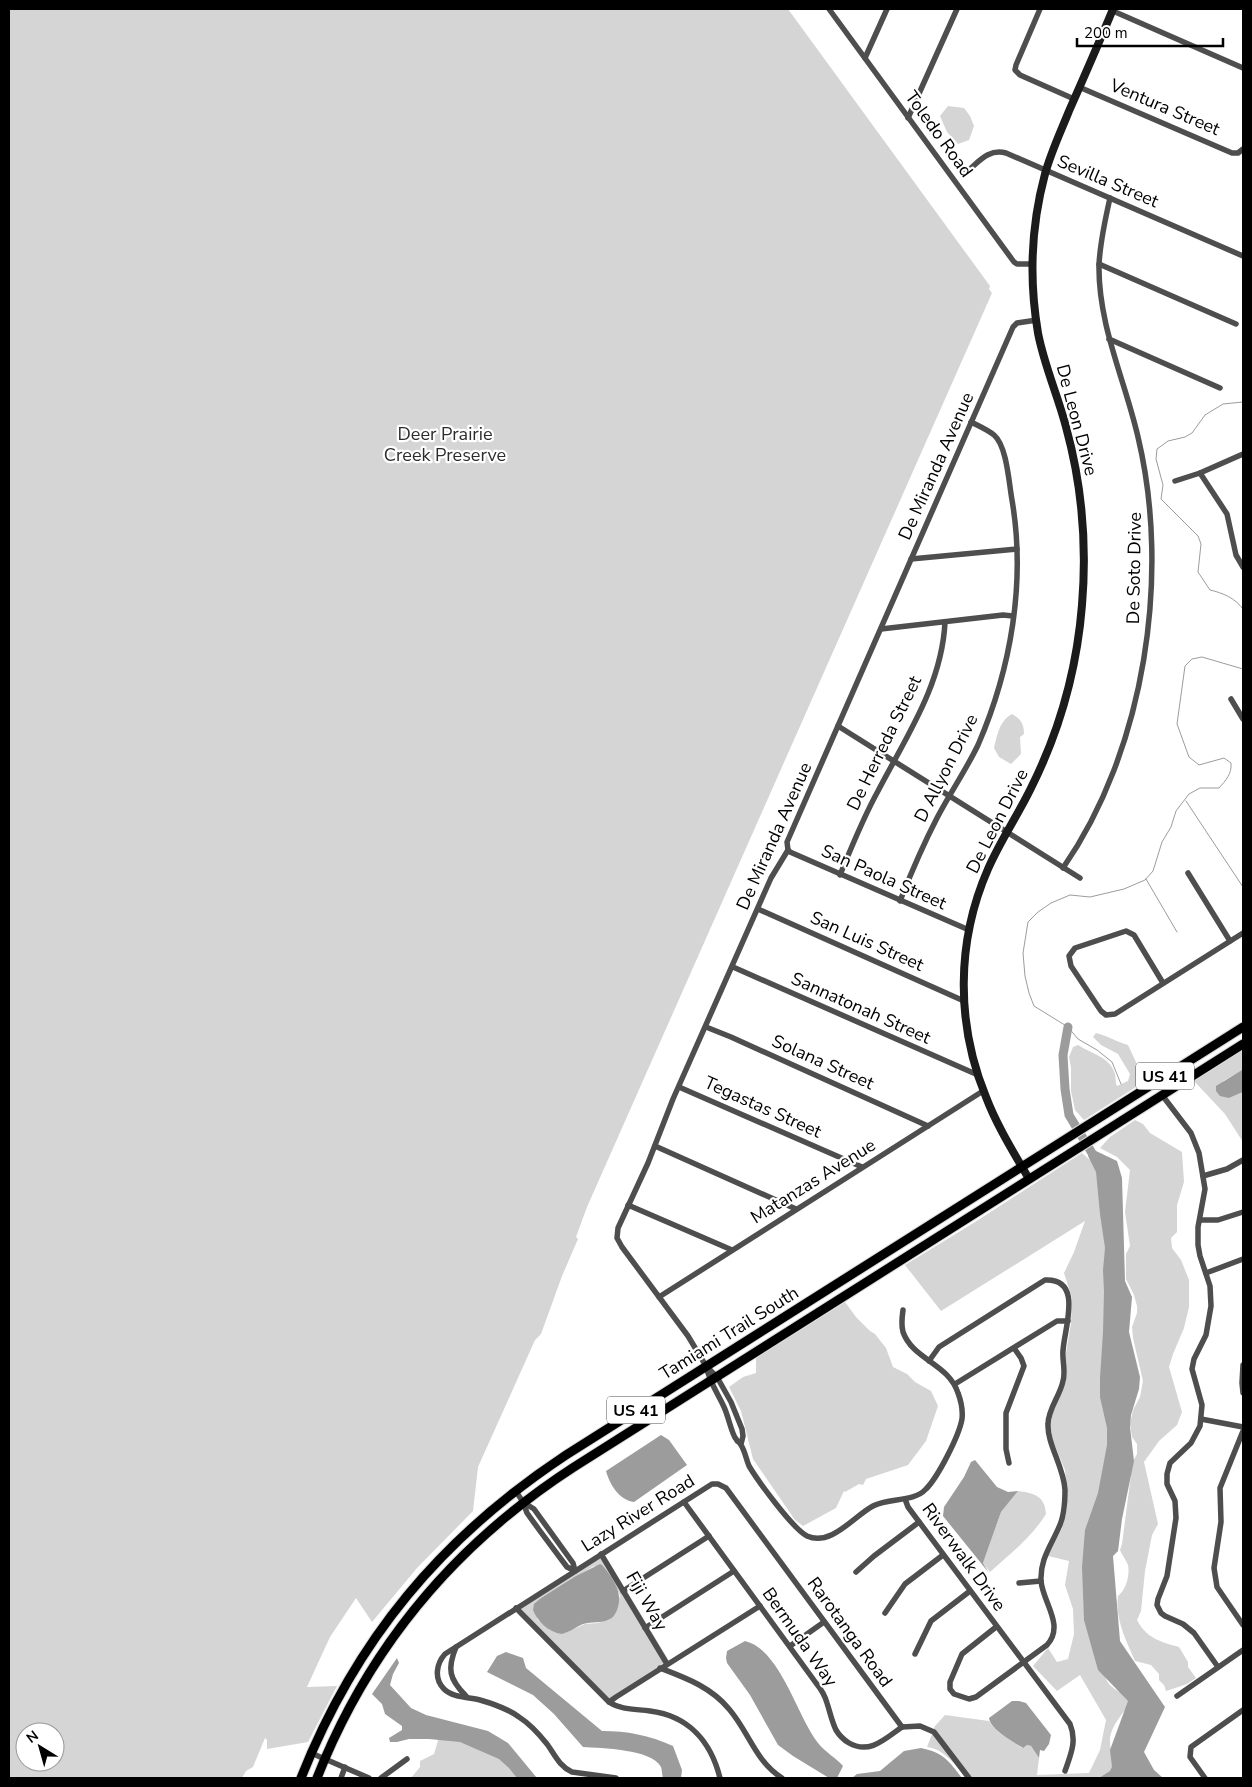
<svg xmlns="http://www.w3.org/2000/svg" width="1252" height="1787" font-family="'Nunito Sans',sans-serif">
<rect width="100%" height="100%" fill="#fff"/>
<g fill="#d5d5d5" fill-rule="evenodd">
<path d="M9,9h779l202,277 -1,3 3,4 -405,914 -11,30 2,2 -16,37 -21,58 -6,6 -57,127 -5,44 -56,57 -45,54 -16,-24 -26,39 -23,50 30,-1 -29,56 -41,7v-9l-2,-2 -12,29 -7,4 -4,7h-233zM25,1732h30v30h-30z"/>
<polygon points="948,106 964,108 970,116 974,126 969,140 958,144 947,132 940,116"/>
<path d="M1012,714c9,5 12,10 12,20l-4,3 1,17 -10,10 -12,-7 -5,-9c3,-13 6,-28 18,-34z"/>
<path d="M1096,1033c12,3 21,9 32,12l14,30 -3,10 -55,35 -9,-10 -4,-19v-23l-2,-11 4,-10 5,-2c14,9 32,12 37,29 1,5 0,8 2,12l11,-5 2,-7 -12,-20 -17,-9 -8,-8z"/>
<polygon points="1243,1048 1243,1070 1223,1081 1229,1098 1243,1092 1243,1142 1225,1114 1194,1081"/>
<path d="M1135,1120l8,4 7,9 32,19 2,30 -7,23v27l-6,6 1,10 9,12 8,20v27l-5,21 -11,26 -4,13 13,45 -5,13 -18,16 -15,21 14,62 -6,11 -7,36 -4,40 -4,9c9,18 24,22 42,27l9,15v5l8,11 -9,6 -21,7 -2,-6 -5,-5v-6l-8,-9 -16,-4c-9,-21 -20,-41 -17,-65 8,-6 12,-20 10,-31 -2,-5 -6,-10 -8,-15l2,-6 9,-69v-10l6,-11v-10l-5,-7 -2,-13 3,-14 7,-13 3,-16 -10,-43 -1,-11 5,-14v-7l-3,-11 -8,-16v-25l4,-8 -5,-34 5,-42 -13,-13 -17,-9 10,-11z"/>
<path d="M1082,1153l9,8 9,12 4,48 7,193 -9,250c4,22 8,22 26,33l2,6c-21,29 -25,31 -14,66l-14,9h-137c-7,-12 -23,-30 -38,-31l8,-21 10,-11 44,6c5,10 23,20 33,27l5,-3 4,1 8,12 -2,17 52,-2 11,-23 6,-30 -26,-45 -23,16 -24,-25 15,-18 9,14 11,-3 6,-25 -1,-25 -8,-24 4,-24 -21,-5 14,-28 5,-18v-20l-2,-20 -12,-29 -3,-16 3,-13 13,-31 1,-9 -2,-13 6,-36 1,-25 -8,-25 10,-21 11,-31 -144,90 -36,-46 70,-43z"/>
<polygon points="845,1302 856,1317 870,1331 875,1334 886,1348 893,1367 907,1374 915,1382 931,1391 938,1406 926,1441 908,1465 866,1479 863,1485 859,1484 845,1492 844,1491 836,1508 803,1526 795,1520 753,1459 741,1411 729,1387 743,1377 756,1373 756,1358"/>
<path d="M1018,1491c16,2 27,5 28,23 -15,24 -36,40 -56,58l-7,-9 18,-51z"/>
<path d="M604,1554l67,110 -61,38 -94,-93zM594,1566l19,13 7,17 -10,23 -12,4 -13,1 -20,9 -15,-3 -13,-11 4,-21z"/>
<polygon points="439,1737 451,1738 505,1760 520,1778 411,1778 420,1767 420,1761 434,1754"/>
</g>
<g fill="#9c9c9c">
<polygon points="1242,1070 1243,1070 1243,1092 1229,1098 1220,1096 1216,1091 1216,1086"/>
<polygon points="1096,1151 1117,1161 1122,1178 1125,1281 1132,1297 1129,1332 1140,1377 1139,1389 1131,1415 1130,1427 1134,1461 1122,1519 1118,1551 1113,1556 1120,1641 1165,1707 1144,1752 1154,1770 1163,1778 1099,1778 1110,1771 1112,1767 1110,1750 1128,1701 1098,1670 1084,1620 1082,1567 1085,1530 1098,1493 1107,1445 1107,1428 1100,1397 1100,1378 1103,1332 1104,1292 1103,1270 1105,1248 1100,1214 1096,1172 1088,1156"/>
<path d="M661,1435l8,5 18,25 -53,37c-15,-2 -24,-17 -28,-31z"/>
<polygon points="975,1460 997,1487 1008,1492 1018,1491 1001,1512 983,1563 989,1573 943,1516 944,1507 964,1477 971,1462"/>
<path d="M600,1564l2,1c11,13 22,28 15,45 -2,4 -3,7 -7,9 -9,5 -18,2 -27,5 -7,3 -13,8 -21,10 -14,-2 -24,-12 -29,-24l1,-6 7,-6 35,-22z"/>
<path d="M745,1641c35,8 52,75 73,102 7,9 18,15 25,23l-6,12h-8l-36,-22 -15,-11 -28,-50 -23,-32 -1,-5 1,-7z"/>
<path d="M506,1652l17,6 3,10 76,63c25,0 47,4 71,15l9,24 -1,8h-18c-1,-3 -1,-8 -2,-11 -9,-18 -60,-19 -78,-20l-29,-33 -21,-19 -46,-23 10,-16z"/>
<polygon points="397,1658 399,1663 393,1674 390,1685 411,1708 426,1715 488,1731 508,1743 537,1778 517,1778 509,1768 499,1759 460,1742 429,1739 409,1739 397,1742 390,1742 389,1738 402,1730 402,1726 385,1714 382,1704 372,1694"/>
<path d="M1012,1701h7l7,2 25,32 -2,9 -5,7 -4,-1 -1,8 -8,-12 -4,-1 -4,3c-10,-6 -33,-19 -34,-30z"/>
<path d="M921,1748c23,5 27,12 41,30h-110l5,-4 23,-3 24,-20z"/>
</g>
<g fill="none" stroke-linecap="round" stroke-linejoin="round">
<g stroke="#9c9c9c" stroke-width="1">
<path d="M1243,402l-20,2 -18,11 -13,18 -7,4 -17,4 -11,8 -1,10 7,26 -2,14 37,37 3,8 -3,28 12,18c13,3 25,8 33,19"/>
<polyline points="1186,801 1243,887"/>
<polyline points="1146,879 1177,932"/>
<path d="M1121,1084l-9,-22 -15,-12 -19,-11 -10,-12 -34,-21 -5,-13 -4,-17 -2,-23 5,-31 10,-10 13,-9 19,-8 20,2 34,-8 21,-9 8,-9 9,-29 9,-15 5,-16 13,-17 11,-6h19c7,-8 13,-14 12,-25l-7,-5 -25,7 -10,-8 -12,-33 8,-58 7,-7 10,-2 41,12"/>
</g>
<polyline stroke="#9c9c9c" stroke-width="9" points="1068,1027 1063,1055 1065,1089 1069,1115 1098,1163"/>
<defs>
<g id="primary">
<path d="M301,1778c55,-139 141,-241 265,-323l677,-428"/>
<path d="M317,1778c52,-132 138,-234 257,-311l669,-423"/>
</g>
</defs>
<use href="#primary" stroke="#dbdbdb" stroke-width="11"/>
<g stroke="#4e4e4e" stroke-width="5.5">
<polyline points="829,9 1014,262 1017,264 1033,264"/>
<polyline points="1040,9 1016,65 1015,70 1020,75 1074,99"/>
<polyline points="1113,11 1243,68"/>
<polyline points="865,58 887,9"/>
<polyline points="1079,87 1232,153 1238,153 1243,149"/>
<polyline points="908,118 957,9"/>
<path d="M965,173c13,-10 23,-25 41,-20l237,103"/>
<polyline points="1099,264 1236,324"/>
<polyline points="1109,339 1220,388"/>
<polyline points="1200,473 1227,514 1236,555 1243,567"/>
<polyline points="1175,481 1200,473 1243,454"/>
<polyline points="911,559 1017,549"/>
<polyline points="881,629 1003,615 1013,616"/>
<polyline points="1231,699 1243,719"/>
<polyline points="838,726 1080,878"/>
<polyline points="788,850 790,852 969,930"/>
<path d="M1063,868c82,-118 108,-293 75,-431 -13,-57 -40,-112 -39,-172 1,-23 6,-45 11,-67"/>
<polyline points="1188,873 1230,941"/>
<path d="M840,875c12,-29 23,-57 38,-84 28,-54 64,-106 67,-169"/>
<path d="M900,901c11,-28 23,-56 37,-83 13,-25 29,-48 41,-73 33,-76 48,-163 34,-245 -3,-16 -5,-54 -18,-65 -6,-5 -15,-9 -23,-13"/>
<polyline points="758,909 964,1001"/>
<polyline points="733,967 978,1075"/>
<polyline points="1163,983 1134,935 1126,931 1075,948 1069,956 1071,966 1101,1011 1106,1015 1115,1014 1243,933"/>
<polyline points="706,1027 731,1037 928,1126"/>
<polyline points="679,1087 862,1167"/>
<polyline points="1162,1095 1191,1133 1199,1153 1205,1189 1198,1227 1198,1245 1200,1256 1210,1286 1211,1306 1206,1335 1194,1359 1192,1369 1202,1405 1200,1426 1191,1443 1170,1463 1167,1474 1167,1484 1175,1501 1176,1518 1167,1576 1158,1599 1157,1605 1161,1613 1165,1616 1183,1624 1194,1633 1218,1667"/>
<polyline points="655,1146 796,1209"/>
<polyline points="1203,1176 1227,1169 1243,1160"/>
<polyline points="628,1205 732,1250"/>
<polyline points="1200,1220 1218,1220 1243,1212"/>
<polyline points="1206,1273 1243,1259"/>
<polyline points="659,1297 983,1091"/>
<path d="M929,1361l10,-14 106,-67c39,-2 19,49 18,71 -1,10 3,20 0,30 -3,15 -15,28 -15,43 -1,20 16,43 17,66 0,12 -1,27 -6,37 -8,19 -19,32 -18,54 2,22 24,44 6,64l-71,52 -7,2 -15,-5 -4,-5v-7l12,-28 34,-27"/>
<polyline points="1243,1365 1242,1383 1243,1393"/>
<polyline points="706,1366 688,1336 622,1247 617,1238 618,1228 648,1163 673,1099 771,878 788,850 787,842 1013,327 1017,323 1037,320"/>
<polyline points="955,1384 1057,1321 1068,1321"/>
<polyline points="1201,1419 1243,1427"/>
<polyline points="1243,1431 1220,1488 1221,1522 1214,1568 1217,1587 1243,1625"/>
<path d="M741,1444l2,-8 -1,-7 -11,-27 -14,-25 -11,-11c4,17 11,26 18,41 4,8 8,28 12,32 2,4 3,2 5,6 4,6 5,14 8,21 9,15 44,63 58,70 24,11 47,-20 66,-30 17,-9 40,-3 53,-17 12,-12 33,-53 36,-70 1,-9 -1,-18 -4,-26 -10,-30 -45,-33 -55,-61 -2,-7 -1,-15 0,-22"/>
<polyline points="1009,1463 1006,1449 1006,1413 1024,1366 1021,1358 1014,1348"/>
<polyline points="515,1490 523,1502 527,1513 540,1531 567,1567 575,1571 573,1563 534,1509 523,1502"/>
<path d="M905,1499l3,8 162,217c7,17 1,30 -5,47"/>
<path d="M684,1502l132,181c5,6 9,13 11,20 3,9 5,19 9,27 3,5 8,10 13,13 21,12 37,-5 53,-16"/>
<polyline points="601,1554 667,1664"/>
<polyline points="856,1572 874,1556 919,1522"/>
<polyline points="1019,1583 1041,1581"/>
<polyline points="623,1591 709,1536"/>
<path d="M516,1608l93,94c12,8 27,7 41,9 39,5 61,31 70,67"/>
<polyline points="885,1613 905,1584 943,1555"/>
<polyline points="645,1628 734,1571"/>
<polyline points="790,1646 824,1622"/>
<path d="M456,1647c-9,22 -7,32 10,49"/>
<polyline points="915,1654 931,1621 970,1591"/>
<path d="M660,1668c26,10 51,19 69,41 20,23 26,52 53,69"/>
<polyline points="1177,1696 1243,1650"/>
<polyline points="609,1702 616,1697 760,1606"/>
<polyline points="902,1727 920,1726 934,1732 969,1778"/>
<polyline points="311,1753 369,1778"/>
<polyline points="341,1778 345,1767"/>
<polyline points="381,1778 407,1759"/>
<path d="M616,1778l-44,-6c-13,-6 -17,-17 -25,-28 -8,-10 -17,-20 -28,-27 -11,-8 -25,-13 -39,-17 -11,-3 -27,-2 -36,-11 -10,-10 -8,-25 1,-35l267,-170h6l8,4 176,239"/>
<polyline points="1205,1778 1190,1757 1191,1747 1243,1710"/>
</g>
<path stroke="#1b1b1b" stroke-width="8" d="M1029,1179c-15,-26 -32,-53 -43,-82 -30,-73 -30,-155 2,-228 12,-28 30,-54 43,-81 29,-58 46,-120 51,-183 5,-60 0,-120 -16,-178 -8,-31 -22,-62 -28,-94 -9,-53 -7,-107 7,-159 6,-22 16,-43 24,-63 15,-34 30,-68 44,-102"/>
<use href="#primary" stroke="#000" stroke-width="9"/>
</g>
<g text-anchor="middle" stroke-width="4.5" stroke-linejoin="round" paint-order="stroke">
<g fill="#fff" stroke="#4c4c4c" stroke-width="1">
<rect x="1136" y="1062.5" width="58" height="27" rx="4"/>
<rect x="607" y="1396.5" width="58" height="27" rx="4"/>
</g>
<g font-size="16" font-weight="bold" fill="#000">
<text x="1165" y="1082">US 41</text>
<text x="636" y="1416">US 41</text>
</g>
<g font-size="18" fill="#000" stroke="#fff">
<text transform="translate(1165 107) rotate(23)" y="6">Ventura Street</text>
<text transform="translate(939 134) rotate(54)" y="6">Toledo Road</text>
<text transform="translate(1108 181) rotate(23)" y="6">Sevilla Street</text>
<text transform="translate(1077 420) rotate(75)" y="6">De Leon Drive</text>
<text transform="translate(936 466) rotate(-66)" y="6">De Miranda Avenue</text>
<text transform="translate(1134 568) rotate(-89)" y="6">De Soto Drive</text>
<text transform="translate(884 743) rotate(-64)" y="6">De Herreda Street</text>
<text transform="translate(946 768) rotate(-63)" y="6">D Allyon Drive</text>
<text transform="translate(997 821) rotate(-63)" y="6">De Leon Drive</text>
<text transform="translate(774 836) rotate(-66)" y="6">De Miranda Avenue</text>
<text transform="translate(884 877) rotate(24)" y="6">San Paola Street</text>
<text transform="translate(867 941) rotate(24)" y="6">San Luis Street</text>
<text transform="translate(861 1008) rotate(24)" y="6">Sannatonah Street</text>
<text transform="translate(823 1062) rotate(24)" y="6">Solana Street</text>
<text transform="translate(763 1107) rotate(24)" y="6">Tegastas Street</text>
<text transform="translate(813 1181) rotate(-32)" y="6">Matanzas Avenue</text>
<text transform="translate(729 1333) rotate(-32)" y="6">Tamiami Trail South</text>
<text transform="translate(638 1513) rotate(-32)" y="6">Lazy River Road</text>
<text transform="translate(964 1557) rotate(54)" y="6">Riverwalk Drive</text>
<text transform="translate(647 1601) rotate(60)" y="6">Fiji Way</text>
<text transform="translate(850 1632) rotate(54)" y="6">Rarotanga Road</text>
<text transform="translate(800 1637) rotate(55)" y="6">Bermuda Way</text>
</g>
<g font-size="18" fill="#2c2c2c" stroke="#fff">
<text x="445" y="440">Deer Prairie<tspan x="445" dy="21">Creek Preserve</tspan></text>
</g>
</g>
<rect width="1252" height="1787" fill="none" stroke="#000000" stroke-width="20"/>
<g transform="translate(40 1747) rotate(323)"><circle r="24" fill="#ffffff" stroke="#999999"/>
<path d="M0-4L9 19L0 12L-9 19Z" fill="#000000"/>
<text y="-8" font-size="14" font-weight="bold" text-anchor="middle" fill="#000000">N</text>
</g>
<path d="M1077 38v8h146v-8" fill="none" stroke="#000000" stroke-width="2.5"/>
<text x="1084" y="38" font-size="15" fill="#000000" stroke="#ffffff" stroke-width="4" paint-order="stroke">200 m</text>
</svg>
